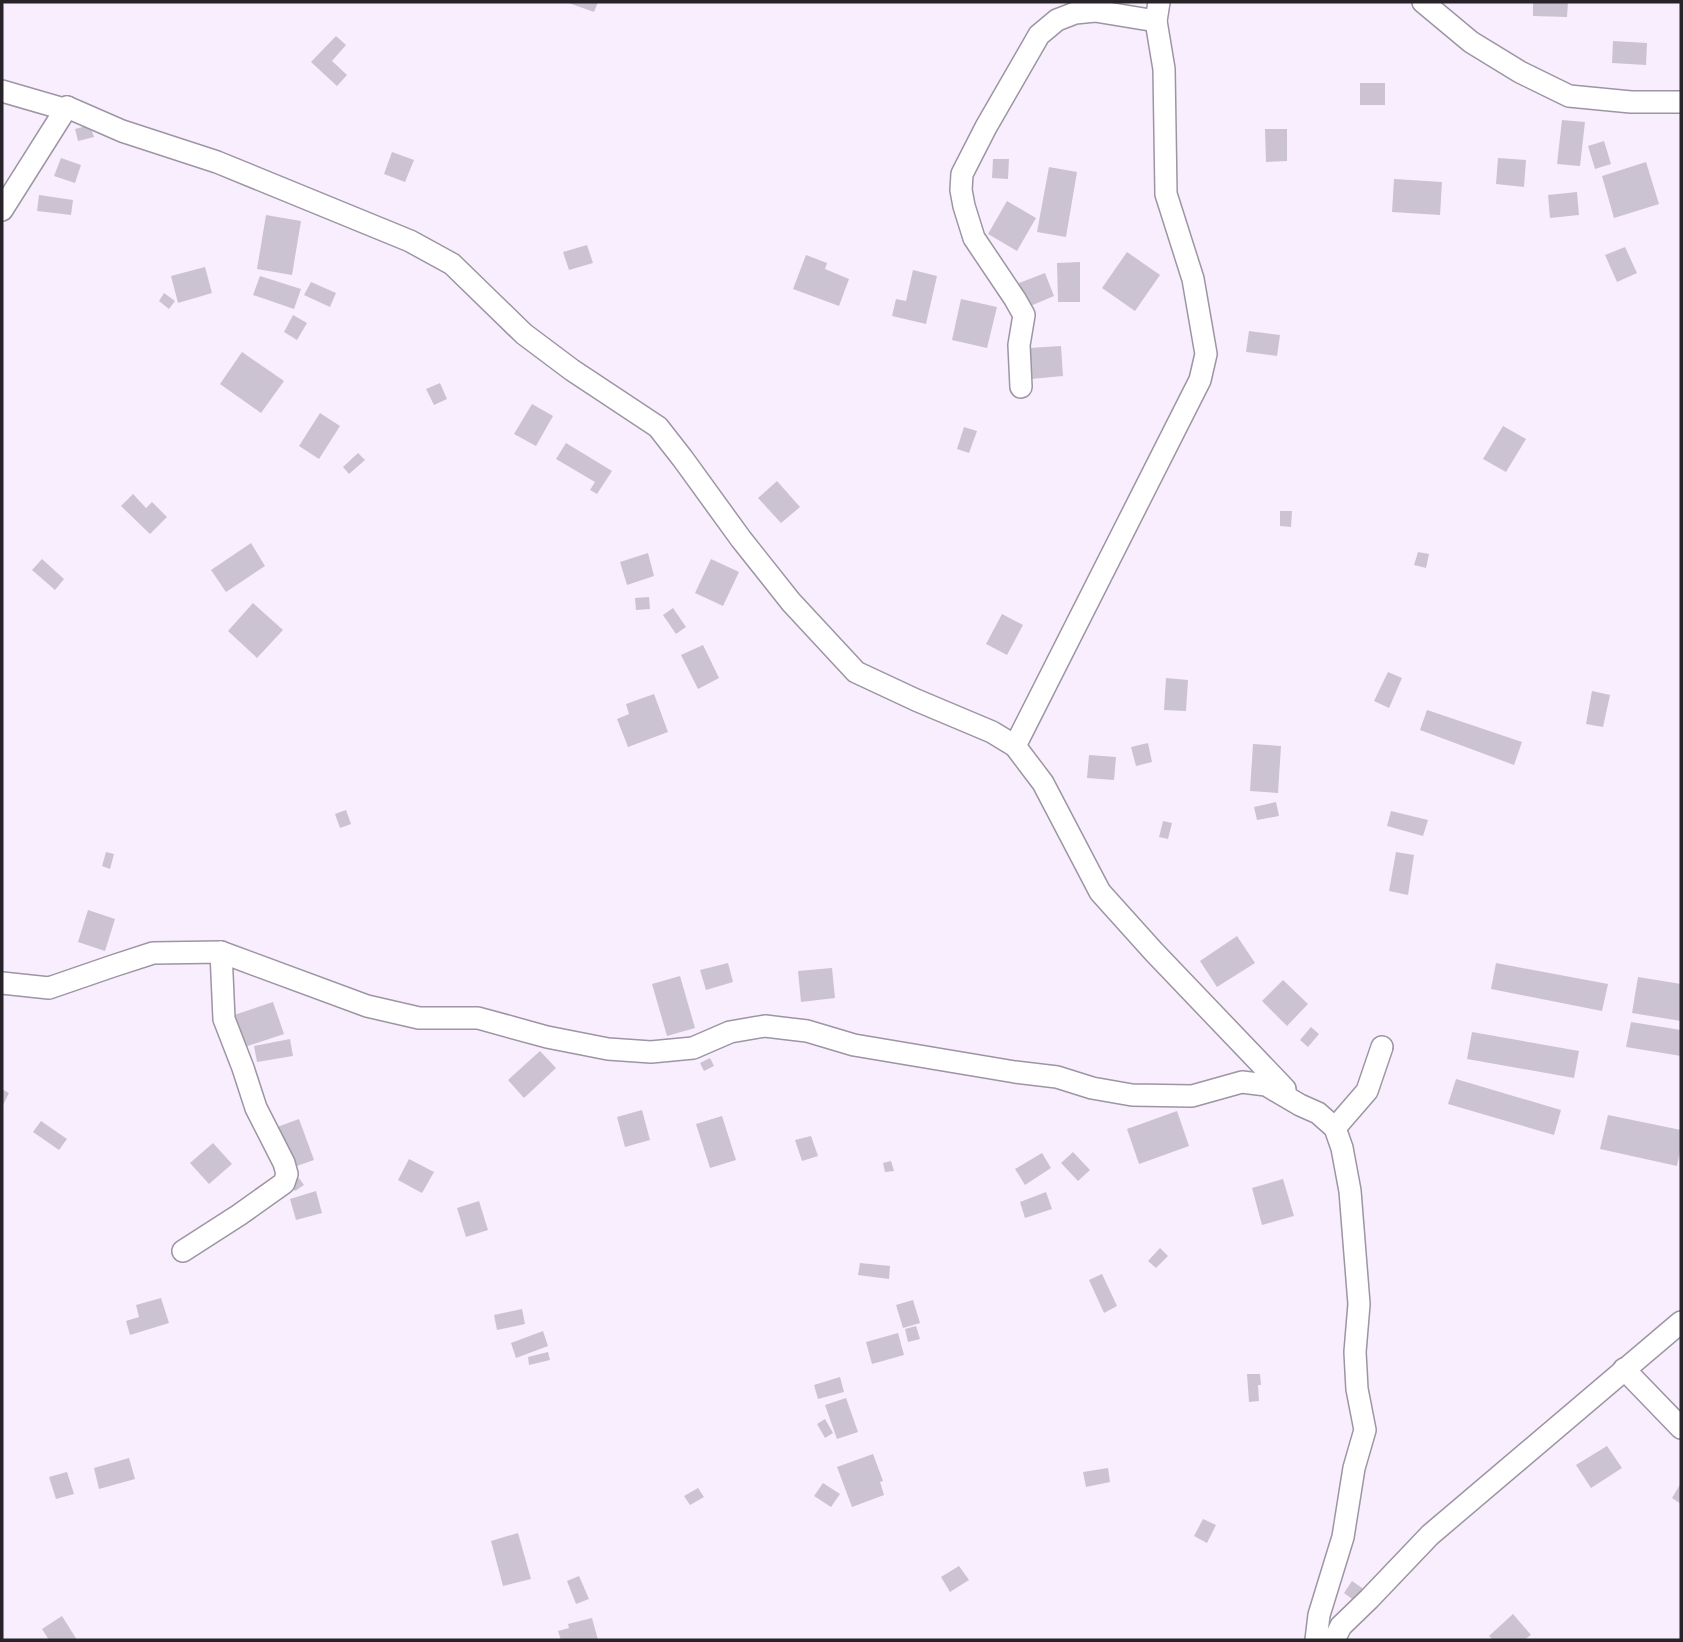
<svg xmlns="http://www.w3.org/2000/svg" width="1683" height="1642" font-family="Inter,sans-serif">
<rect width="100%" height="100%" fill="#f8eefe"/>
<g fill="#ccc3d2">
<polygon points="566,2 598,2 594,12"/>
<polygon points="1533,2 1568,2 1567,17 1533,16"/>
<polygon points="336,36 346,45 332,61 347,75 337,86 311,62"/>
<polygon points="1613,41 1647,43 1646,65 1612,63"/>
<rect x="1360" y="83" width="25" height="22"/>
<polygon points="1562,120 1585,122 1580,166 1557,164"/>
<polygon points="90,125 94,137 78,141 75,129"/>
<polygon points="1265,129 1287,129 1287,161 1266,162"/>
<polygon points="1604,141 1611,164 1595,169 1588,146"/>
<polygon points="392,152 414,160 405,182 384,174"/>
<polygon points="61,158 81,165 75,183 54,176"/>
<polygon points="1498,158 1526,160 1524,187 1496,184"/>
<polygon points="993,159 1009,159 1008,179 992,178"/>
<polygon points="1646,162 1659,204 1614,218 1602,176"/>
<polygon points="1049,167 1077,172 1066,237 1037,232"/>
<polygon points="1394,179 1442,182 1440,215 1392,212"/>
<polygon points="1577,192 1579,215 1550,218 1548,195"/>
<polygon points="39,195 73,200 71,215 37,211"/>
<polygon points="1007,201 1036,218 1017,251 988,234"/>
<polygon points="266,215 301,221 292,275 257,269"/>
<polygon points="587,245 593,263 569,270 563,252"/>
<polygon points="1625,247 1637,273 1617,282 1605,255"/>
<polygon points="1127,252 1160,275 1135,311 1102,288"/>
<polygon points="806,255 827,263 825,269 849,279 839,306 793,289"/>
<polygon points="1080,262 1080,302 1058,302 1057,263"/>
<polygon points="205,267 212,293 178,303 171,276"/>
<polygon points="913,270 937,276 926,324 892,316 896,299 906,301"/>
<polygon points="1045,273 1054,296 1028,307 1019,283"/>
<polygon points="260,276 301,289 294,309 253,295"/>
<polygon points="311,282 336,293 330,307 304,295"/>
<polygon points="164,293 175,301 169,309 159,301"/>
<polygon points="961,299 997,307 987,348 952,340"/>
<polygon points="293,315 307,323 297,340 284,332"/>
<polygon points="1249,331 1280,335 1277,356 1246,352"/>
<polygon points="1061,346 1063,376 1031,379 1029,348"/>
<polygon points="242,352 284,381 261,413 220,384"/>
<polygon points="440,383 447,399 434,405 426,389"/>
<polygon points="532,404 553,416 536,446 514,434"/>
<polygon points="320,413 340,426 319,459 299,446"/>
<polygon points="1503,426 1526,439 1506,472 1483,459"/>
<polygon points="964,427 977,431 969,453 957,449"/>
<polygon points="566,443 612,471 597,494 590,490 595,482 556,459"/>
<polygon points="358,453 365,460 349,474 343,467"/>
<polygon points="777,481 800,507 781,523 758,498"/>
<polygon points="133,494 146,508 152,502 167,517 150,534 121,506"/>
<polygon points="1280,511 1292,511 1291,527 1280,526"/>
<polygon points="251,543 265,566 226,592 211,570"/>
<polygon points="1418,552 1429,554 1426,568 1414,565"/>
<polygon points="648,553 654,576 627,585 620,562"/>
<polygon points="42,559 64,579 55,590 32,570"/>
<polygon points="711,559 739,572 723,606 695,593"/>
<polygon points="649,597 650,609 636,610 635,598"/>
<polygon points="253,603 283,630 257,658 228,631"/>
<polygon points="673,608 686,627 676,634 663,615"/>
<polygon points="1002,614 1023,625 1007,655 986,644"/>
<polygon points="703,645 719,678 698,689 681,655"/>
<polygon points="1388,672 1402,678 1389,708 1374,701"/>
<polygon points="1166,678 1188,680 1186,711 1164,710"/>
<polygon points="1592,691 1610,695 1603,727 1586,724"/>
<polygon points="654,694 668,732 628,747 617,719 629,714 626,704"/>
<polygon points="1427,710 1522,742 1514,765 1420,730"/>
<polygon points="1148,743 1152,762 1136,766 1131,747"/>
<polygon points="1253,744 1281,746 1278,793 1250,791"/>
<polygon points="1089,755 1116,757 1114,780 1087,778"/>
<polygon points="1276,802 1279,816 1257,820 1254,807"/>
<polygon points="346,810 351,824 340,828 335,814"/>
<polygon points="1391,811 1428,820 1423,836 1387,826"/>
<polygon points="1163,821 1172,823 1168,839 1159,837"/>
<polygon points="106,852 114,854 110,869 102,866"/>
<polygon points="1396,852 1414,855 1408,895 1389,891"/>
<polygon points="88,910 115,919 105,951 78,942"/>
<polygon points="1237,936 1255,963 1217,987 1200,961"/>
<polygon points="728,963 733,982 706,990 700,970"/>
<polygon points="1496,963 1608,984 1602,1011 1491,989"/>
<polygon points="832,968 835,998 801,1002 798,971"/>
<polygon points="680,976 695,1028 667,1036 652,984"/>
<polygon points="1638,977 1681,984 1681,1021 1632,1013"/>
<polygon points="1283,980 1308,1004 1287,1026 1262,1001"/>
<polygon points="273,1002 284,1034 245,1047 234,1015"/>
<polygon points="1631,1022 1681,1030 1681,1056 1626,1047"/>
<polygon points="1311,1027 1319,1034 1308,1047 1300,1040"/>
<polygon points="1472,1032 1579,1051 1574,1078 1467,1059"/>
<polygon points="290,1039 293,1056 257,1062 254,1046"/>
<polygon points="540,1051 556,1068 524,1098 508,1080"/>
<polygon points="710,1058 714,1066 704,1071 700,1063"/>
<polygon points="1456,1079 1561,1110 1554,1135 1448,1104"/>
<polygon points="2,1089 9,1093 2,1107"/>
<polygon points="642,1110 650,1140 625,1147 617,1117"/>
<polygon points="1177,1111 1189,1146 1139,1164 1127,1129"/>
<polygon points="1608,1115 1681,1130 1681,1146 1677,1166 1600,1149"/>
<polygon points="722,1116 736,1160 710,1168 696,1124"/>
<polygon points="299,1119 314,1160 291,1168 277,1127"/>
<polygon points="41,1121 67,1139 59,1150 33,1132"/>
<polygon points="811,1136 818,1156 802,1161 795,1140"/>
<polygon points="213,1143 232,1164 209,1184 190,1163"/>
<polygon points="1073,1152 1090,1170 1078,1181 1061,1163"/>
<polygon points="1042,1153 1051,1168 1025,1185 1015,1169"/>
<polygon points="409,1159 434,1172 422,1193 398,1180"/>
<polygon points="891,1161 894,1171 885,1172 883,1163"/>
<polygon points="299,1178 304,1185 295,1191 290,1185"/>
<polygon points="1283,1179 1294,1216 1262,1225 1252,1188"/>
<polygon points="316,1191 322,1213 296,1220 290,1199"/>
<polygon points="1046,1192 1052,1209 1025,1218 1020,1202"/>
<polygon points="479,1201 488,1230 466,1237 457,1208"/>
<polygon points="1160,1248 1168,1256 1156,1268 1148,1261"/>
<polygon points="860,1263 890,1266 889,1279 858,1275"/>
<polygon points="1102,1274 1117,1306 1104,1313 1089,1280"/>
<polygon points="161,1298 169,1323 130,1335 126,1321 139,1317 136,1305"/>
<polygon points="913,1300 920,1323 903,1328 896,1305"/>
<polygon points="522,1309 525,1324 497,1330 494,1315"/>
<polygon points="916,1326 920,1339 908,1342 905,1329"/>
<polygon points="543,1331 548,1346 516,1358 511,1343"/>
<polygon points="898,1333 904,1355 872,1364 866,1342"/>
<polygon points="548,1352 550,1360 529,1365 528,1357"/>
<polygon points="1247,1374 1260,1374 1261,1385 1258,1385 1259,1401 1249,1402"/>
<polygon points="840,1377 844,1392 818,1399 814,1385"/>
<polygon points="846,1398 858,1432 837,1439 825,1405"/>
<polygon points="825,1419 833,1433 825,1438 817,1424"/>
<polygon points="1607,1446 1622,1468 1591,1488 1576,1465"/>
<polygon points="873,1454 883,1481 880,1482 884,1495 852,1507 837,1467"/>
<polygon points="129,1458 135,1479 99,1489 94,1468"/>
<polygon points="1108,1468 1110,1482 1086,1487 1083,1472"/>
<polygon points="67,1472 74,1494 56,1499 49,1477"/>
<polygon points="823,1483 840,1494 831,1507 814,1496"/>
<polygon points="1681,1483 1681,1504 1672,1498"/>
<polygon points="698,1488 704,1497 690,1505 684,1496"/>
<polygon points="1203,1519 1216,1525 1207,1543 1194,1536"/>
<polygon points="518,1533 531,1579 503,1586 491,1541"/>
<polygon points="959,1566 969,1580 950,1592 941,1577"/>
<polygon points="579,1576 589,1599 576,1604 567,1581"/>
<polygon points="1352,1581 1365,1590 1356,1602 1344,1593"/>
<polygon points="1513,1614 1531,1635 1524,1640 1493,1640 1489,1636"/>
<polygon points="62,1616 77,1640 49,1640 42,1629"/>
<polygon points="592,1618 598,1640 561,1640 558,1631 569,1628 568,1624"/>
</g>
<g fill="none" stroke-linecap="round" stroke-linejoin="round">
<defs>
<g id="minor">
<polyline points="1423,2 1471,42 1520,72 1569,96 1631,102 1681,102"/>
<polyline points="2,91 64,109 67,107 122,131 217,162 410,241 452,264 524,334 572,370 658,427 683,459 741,539 791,602 856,672 916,700 992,732 1015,746 1043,783 1100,892 1154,952 1285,1089"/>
<polyline points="2,210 67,107"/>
<polyline points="1021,387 1019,345 1024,315 1015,299 974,238 964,206 961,190 962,174 986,127 1039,35 1057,20 1075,13 1095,11 1156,21"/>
<polyline points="1015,746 1200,380 1206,354 1193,279 1166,194 1164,69 1156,21 1159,2"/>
<polyline points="2,983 49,988 113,966 153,953 221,952 367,1006 419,1018 478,1018 547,1037 608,1049 651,1052 693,1048 730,1032 765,1026 807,1031 854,1045 1015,1072 1057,1077 1092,1088 1132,1095 1192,1096 1242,1082 1266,1085 1300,1105 1318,1113 1335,1128 1342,1148 1350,1191 1359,1304 1355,1352 1357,1389 1365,1430 1354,1468 1343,1537 1319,1615 1316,1640"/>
<polyline points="1335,1128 1367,1091 1382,1047"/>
<polyline points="183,1251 239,1215 284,1183 287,1174 284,1163 256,1108 243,1068 224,1019 221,952"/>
<polyline points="1624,1369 1681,1428"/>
<polyline points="1334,1640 1341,1626 1369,1599 1430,1535 1681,1322"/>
</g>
</defs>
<use href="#minor" stroke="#9d95a3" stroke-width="24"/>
<use href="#minor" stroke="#fff" stroke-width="21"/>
</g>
<rect width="1683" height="1642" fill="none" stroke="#272329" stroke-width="7"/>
</svg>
